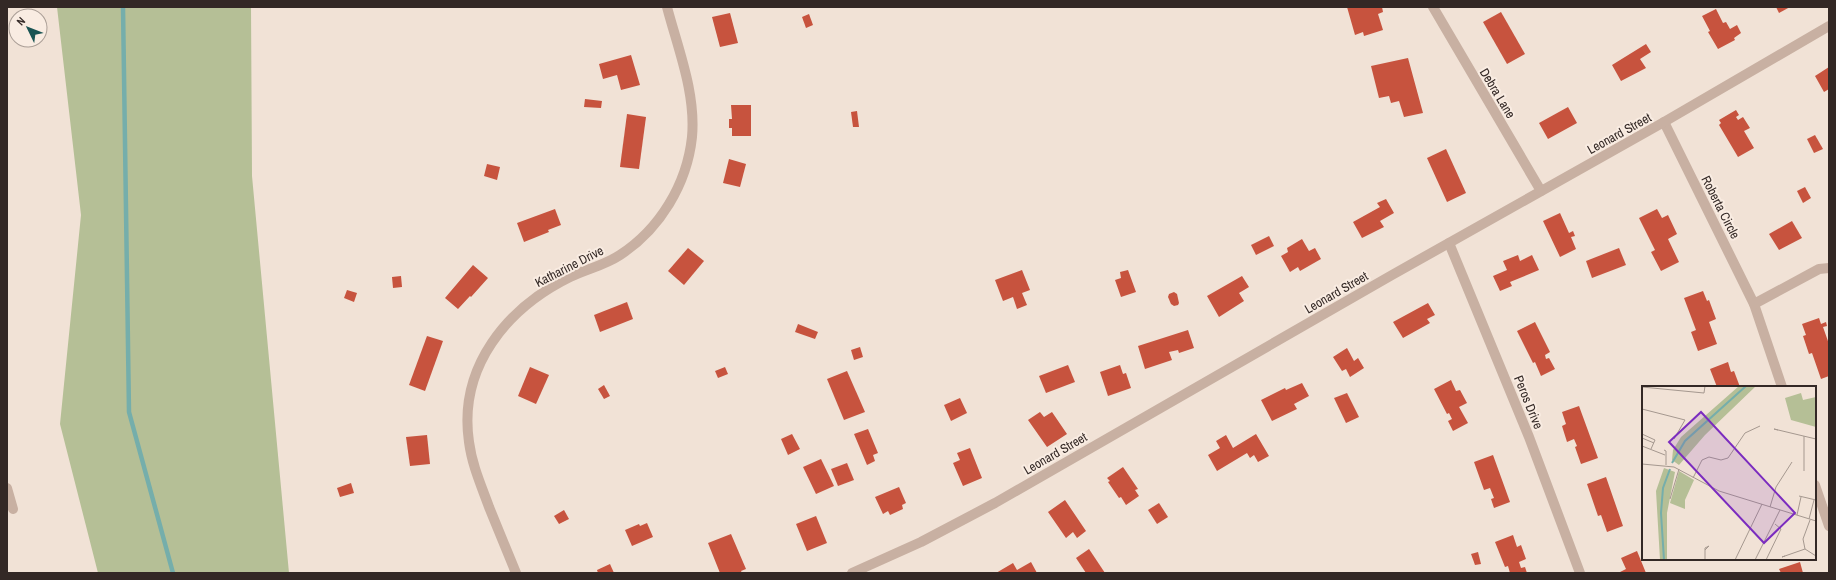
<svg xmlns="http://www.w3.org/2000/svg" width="1836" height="580" font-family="'Archivo Narrow',sans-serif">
<rect width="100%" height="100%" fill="#f1e2d6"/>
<polygon fill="#b5bf96" points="57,7 251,7 252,176 289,573 98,573 60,424 81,215"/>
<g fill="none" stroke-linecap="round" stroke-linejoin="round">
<polyline stroke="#75aeab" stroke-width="4.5" points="123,7 129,412 173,573"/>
</g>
<g fill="#c7533e">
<polygon points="1347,7 1382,7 1383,12 1378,14 1383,30 1364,36 1363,32 1355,35"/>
<polygon points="1776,7 1790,7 1779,13"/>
<polygon points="1716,9 1723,23 1726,22 1730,29 1737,25 1741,33 1734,38 1735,40 1718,49 1708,32 1710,31 1702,16"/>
<polygon points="1501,12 1525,54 1507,64 1483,22"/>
<polygon points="730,13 738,43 720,47 712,17"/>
<polygon points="809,14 813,25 806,28 802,17"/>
<polygon points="1646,44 1651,52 1640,59 1646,68 1621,81 1612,65"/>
<polygon points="631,55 640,85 621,90 617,75 603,79 599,64"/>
<polygon points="1408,58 1423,113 1404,117 1399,101 1391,103 1389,96 1379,98 1371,66"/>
<polygon points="1829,67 1829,89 1824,92 1815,76"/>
<polygon points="585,99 602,101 601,108 584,107"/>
<polygon points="731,105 751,105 751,136 732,136 732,128 729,128 729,119 732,119"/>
<polygon points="1568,107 1577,123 1548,139 1539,123"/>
<polygon points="1736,110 1739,115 1736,117 1738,120 1743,117 1750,128 1744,131 1754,148 1738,157 1719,125 1721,123 1719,120"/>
<polygon points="857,111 859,127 853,127 851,112"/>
<polygon points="627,114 646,117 639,169 620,167"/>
<polygon points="1815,135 1823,149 1814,153 1807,139"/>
<polygon points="1446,149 1466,193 1447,202 1427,158"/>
<polygon points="729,159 746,164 740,187 723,183"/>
<polygon points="487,164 500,167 497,180 484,176"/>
<polygon points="1805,187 1811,198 1803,203 1797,191"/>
<polygon points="1386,199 1394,213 1380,221 1384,227 1362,238 1353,222 1380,207 1377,203"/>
<polygon points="555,209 561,225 548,230 549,232 524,242 517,223"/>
<polygon points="1657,209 1662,218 1668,215 1677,234 1668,239 1679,262 1661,271 1651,252 1655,250 1639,218"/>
<polygon points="1560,213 1569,233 1573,231 1575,236 1571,237 1576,249 1560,257 1543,221"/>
<polygon points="1792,221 1802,238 1779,250 1769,234"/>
<polygon points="1269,236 1274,246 1256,255 1251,245"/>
<polygon points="1302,239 1309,251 1315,248 1321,259 1300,271 1298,267 1290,272 1281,256 1288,252 1287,248"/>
<polygon points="688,248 704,261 684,285 668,271"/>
<polygon points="1619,248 1626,265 1592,278 1586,261"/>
<polygon points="1518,255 1520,261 1532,255 1539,270 1510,282 1512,286 1500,291 1493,276 1507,270 1503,261"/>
<polygon points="473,265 488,278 471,297 470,296 458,309 445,298"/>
<polygon points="1022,270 1030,290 1022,293 1027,305 1017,309 1013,297 1003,301 995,280"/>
<polygon points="1128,270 1136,292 1121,297 1115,280 1121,278 1120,272"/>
<polygon points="401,276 402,287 393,288 392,277"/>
<polygon points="1242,276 1249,287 1239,293 1244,301 1219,317 1207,296"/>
<polygon points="347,290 357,293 354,302 344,298"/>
<polygon points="1703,291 1707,301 1709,300 1716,319 1709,322 1717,344 1698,351 1691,332 1696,330 1684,298"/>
<polygon points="1174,292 1177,294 1179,303 1178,305 1174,306 1171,304 1168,297 1169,294"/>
<polygon points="627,302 633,319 600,332 594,315"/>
<polygon points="1428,303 1435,315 1427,319 1430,323 1403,338 1393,322"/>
<polygon points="1819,318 1821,324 1826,322 1827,326 1823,327 1829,344 1829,376 1821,379 1812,353 1809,354 1803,336 1806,335 1802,324"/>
<polygon points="1535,322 1550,352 1545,355 1546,359 1549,358 1555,369 1541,376 1535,362 1533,363 1517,331"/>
<polygon points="798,324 818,332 815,339 795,332"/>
<polygon points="1188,330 1194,348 1179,353 1178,350 1169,352 1172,360 1145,369 1138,346"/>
<polygon points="427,336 443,341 425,391 409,385"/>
<polygon points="860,347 863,357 854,360 851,350"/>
<polygon points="1347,348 1354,361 1358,358 1364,368 1350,377 1346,369 1342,371 1333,357"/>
<polygon points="1728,362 1731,372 1734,371 1740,387 1717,387 1710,369"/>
<polygon points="1068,365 1075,382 1046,393 1039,376"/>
<polygon points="1120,365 1123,374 1126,373 1131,388 1108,396 1100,372"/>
<polygon points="530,367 549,375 536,404 518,396"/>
<polygon points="725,367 728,374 718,378 715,371"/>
<polygon points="847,371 865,412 844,420 827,379"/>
<polygon points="1451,380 1456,391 1460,390 1467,403 1459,407 1468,423 1453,431 1448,421 1452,419 1449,413 1447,414 1434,389"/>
<polygon points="1302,383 1309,396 1294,404 1297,409 1272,421 1261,400 1285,388 1286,390"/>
<polygon points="604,385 610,396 604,399 598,389"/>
<polygon points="1347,393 1359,417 1346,423 1334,398"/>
<polygon points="960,398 967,413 951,421 944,405"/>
<polygon points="1579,406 1598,458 1581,464 1575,447 1577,446 1574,439 1567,442 1562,426 1566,424 1562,412"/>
<polygon points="1040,412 1044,417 1052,412 1067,434 1047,447 1028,420"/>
<polygon points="868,429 878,453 873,455 875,461 867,465 854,434"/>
<polygon points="792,434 800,449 788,455 781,439"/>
<polygon points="1256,434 1269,456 1258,462 1254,455 1250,458 1247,453 1217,471 1208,455 1220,448 1216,441 1226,435 1233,448"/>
<polygon points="427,435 430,464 410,466 406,437"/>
<polygon points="970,448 982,478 963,486 953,463 960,460 957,453"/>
<polygon points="1493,455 1510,502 1494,508 1491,499 1494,498 1490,488 1484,490 1474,462"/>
<polygon points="821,459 834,486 816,494 803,467"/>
<polygon points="847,463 854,480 838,486 831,469"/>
<polygon points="1123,467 1138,489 1135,490 1139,496 1126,505 1121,497 1119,498 1108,482 1110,481 1107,478"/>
<polygon points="1606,477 1623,526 1607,532 1601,515 1598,516 1587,484"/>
<polygon points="351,483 354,493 340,497 337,488"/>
<polygon points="899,487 906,503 902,505 903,509 890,515 888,511 883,514 875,497"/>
<polygon points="1065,500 1086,531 1077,538 1073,532 1066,538 1048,512"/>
<polygon points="1159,503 1168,517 1157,524 1148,510"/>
<polygon points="564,510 569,519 559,524 554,516"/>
<polygon points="816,516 827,543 807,551 796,524"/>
<polygon points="647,523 653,537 632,546 625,530 639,524 640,526"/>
<polygon points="731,534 746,569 741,571 742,573 720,573 708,543"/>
<polygon points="1513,535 1517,547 1521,545 1526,559 1519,562 1521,568 1525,567 1527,573 1510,573 1508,566 1505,567 1495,542"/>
<polygon points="1089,549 1105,573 1086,573 1076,558"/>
<polygon points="1637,551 1646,573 1621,573 1620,572 1626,569 1621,558"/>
<polygon points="1478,552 1481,564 1475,565 1471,554"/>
<polygon points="1031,562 1037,573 996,573 1013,563 1017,570"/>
<polygon points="1800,562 1803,573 1781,573 1779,569"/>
<polygon points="610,564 614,573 598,573 597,570"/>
</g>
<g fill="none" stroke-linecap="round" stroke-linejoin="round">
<g stroke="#c8b0a2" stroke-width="10">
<polyline points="1433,7 1541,191"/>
<polyline points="1664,122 1754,304 1782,387"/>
<polyline points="1449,243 1529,437 1580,573"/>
<polyline points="1754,304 1819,269 1829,268"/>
<polyline points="1815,485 1829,526"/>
<polyline points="7,488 13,509"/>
<path d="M516,573c-9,-22 -18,-44 -27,-66 -8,-22 -17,-42 -20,-65 -11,-75 38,-134 101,-165 17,-8 35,-12 50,-22 40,-26 67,-71 72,-118 4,-44 -14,-88 -25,-130"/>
<polyline points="852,573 921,542 995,503 1392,275 1664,122 1829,26"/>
</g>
</g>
<g text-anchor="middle" stroke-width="4" stroke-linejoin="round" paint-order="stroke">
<g font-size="13" fill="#332825" stroke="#f9ece2">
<text transform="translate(1498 93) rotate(59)" y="5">Debra Lane</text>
<text transform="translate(1619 133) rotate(-29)" y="5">Leonard Street</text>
<text transform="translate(1721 207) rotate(63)" y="5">Roberta Circle</text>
<text transform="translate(569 266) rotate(-27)" y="5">Katharine Drive</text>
<text transform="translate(1336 292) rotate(-30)" y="5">Leonard Street</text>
<text transform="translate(1529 402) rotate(68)" y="5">Peros Drive</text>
<text transform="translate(1055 453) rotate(-30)" y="5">Leonard Street</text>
</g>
</g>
<g transform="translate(1642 386)">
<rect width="174" height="174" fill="#f1e2d6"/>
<path d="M97,0h17l-51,49 -26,30 -7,-5 1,-10 8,-13zM159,7l2,7 13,-3v30l-25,-7 -6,-22zM22,82l11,4 -8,41v47h-7l-4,-69zM37,85l15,9 -9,20v9l-15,-6z" fill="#b5bf96"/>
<path fill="none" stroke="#75aeab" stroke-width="2" d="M30,77l13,-22 61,-55M22,174l-3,-47 2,-25 7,-19"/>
<path fill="none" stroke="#a5988f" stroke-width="1" d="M0,1l62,6 1,-7M0,23l43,11 -11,19M136,44l-4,-1 42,10M0,48l13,6 -4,9M162,50v35M0,52l12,5M0,60l23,9M22,64l2,1v14M0,78l32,3 45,24 97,30M51,92l9,-18 7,-3 12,3 7,-2 17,-25 15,-7M157,110l17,4M28,113l9,-30M128,121l6,-20 16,-25M155,129l4,-18M167,133l5,-19M163,163l-2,-10 7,-19M143,170l-3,1 23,-8 11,7M63,174v-12l4,-2 -4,4M93,174l27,-56M113,174l25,-50M124,174l15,-31 -6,-5"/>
<path fill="#7b2cbf" fill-opacity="0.15" stroke="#7b2cbf" stroke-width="2" d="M59,26l94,101 -31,30 -95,-101z"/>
<rect width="174" height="174" fill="none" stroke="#332825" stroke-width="2"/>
</g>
<rect width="1836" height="580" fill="none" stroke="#332825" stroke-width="16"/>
<g transform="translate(28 28) rotate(313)"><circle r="19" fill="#f9ece2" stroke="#aa9e96"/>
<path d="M0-3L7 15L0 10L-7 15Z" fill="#1a5453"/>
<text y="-6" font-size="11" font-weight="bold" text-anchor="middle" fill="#332825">N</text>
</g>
</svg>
